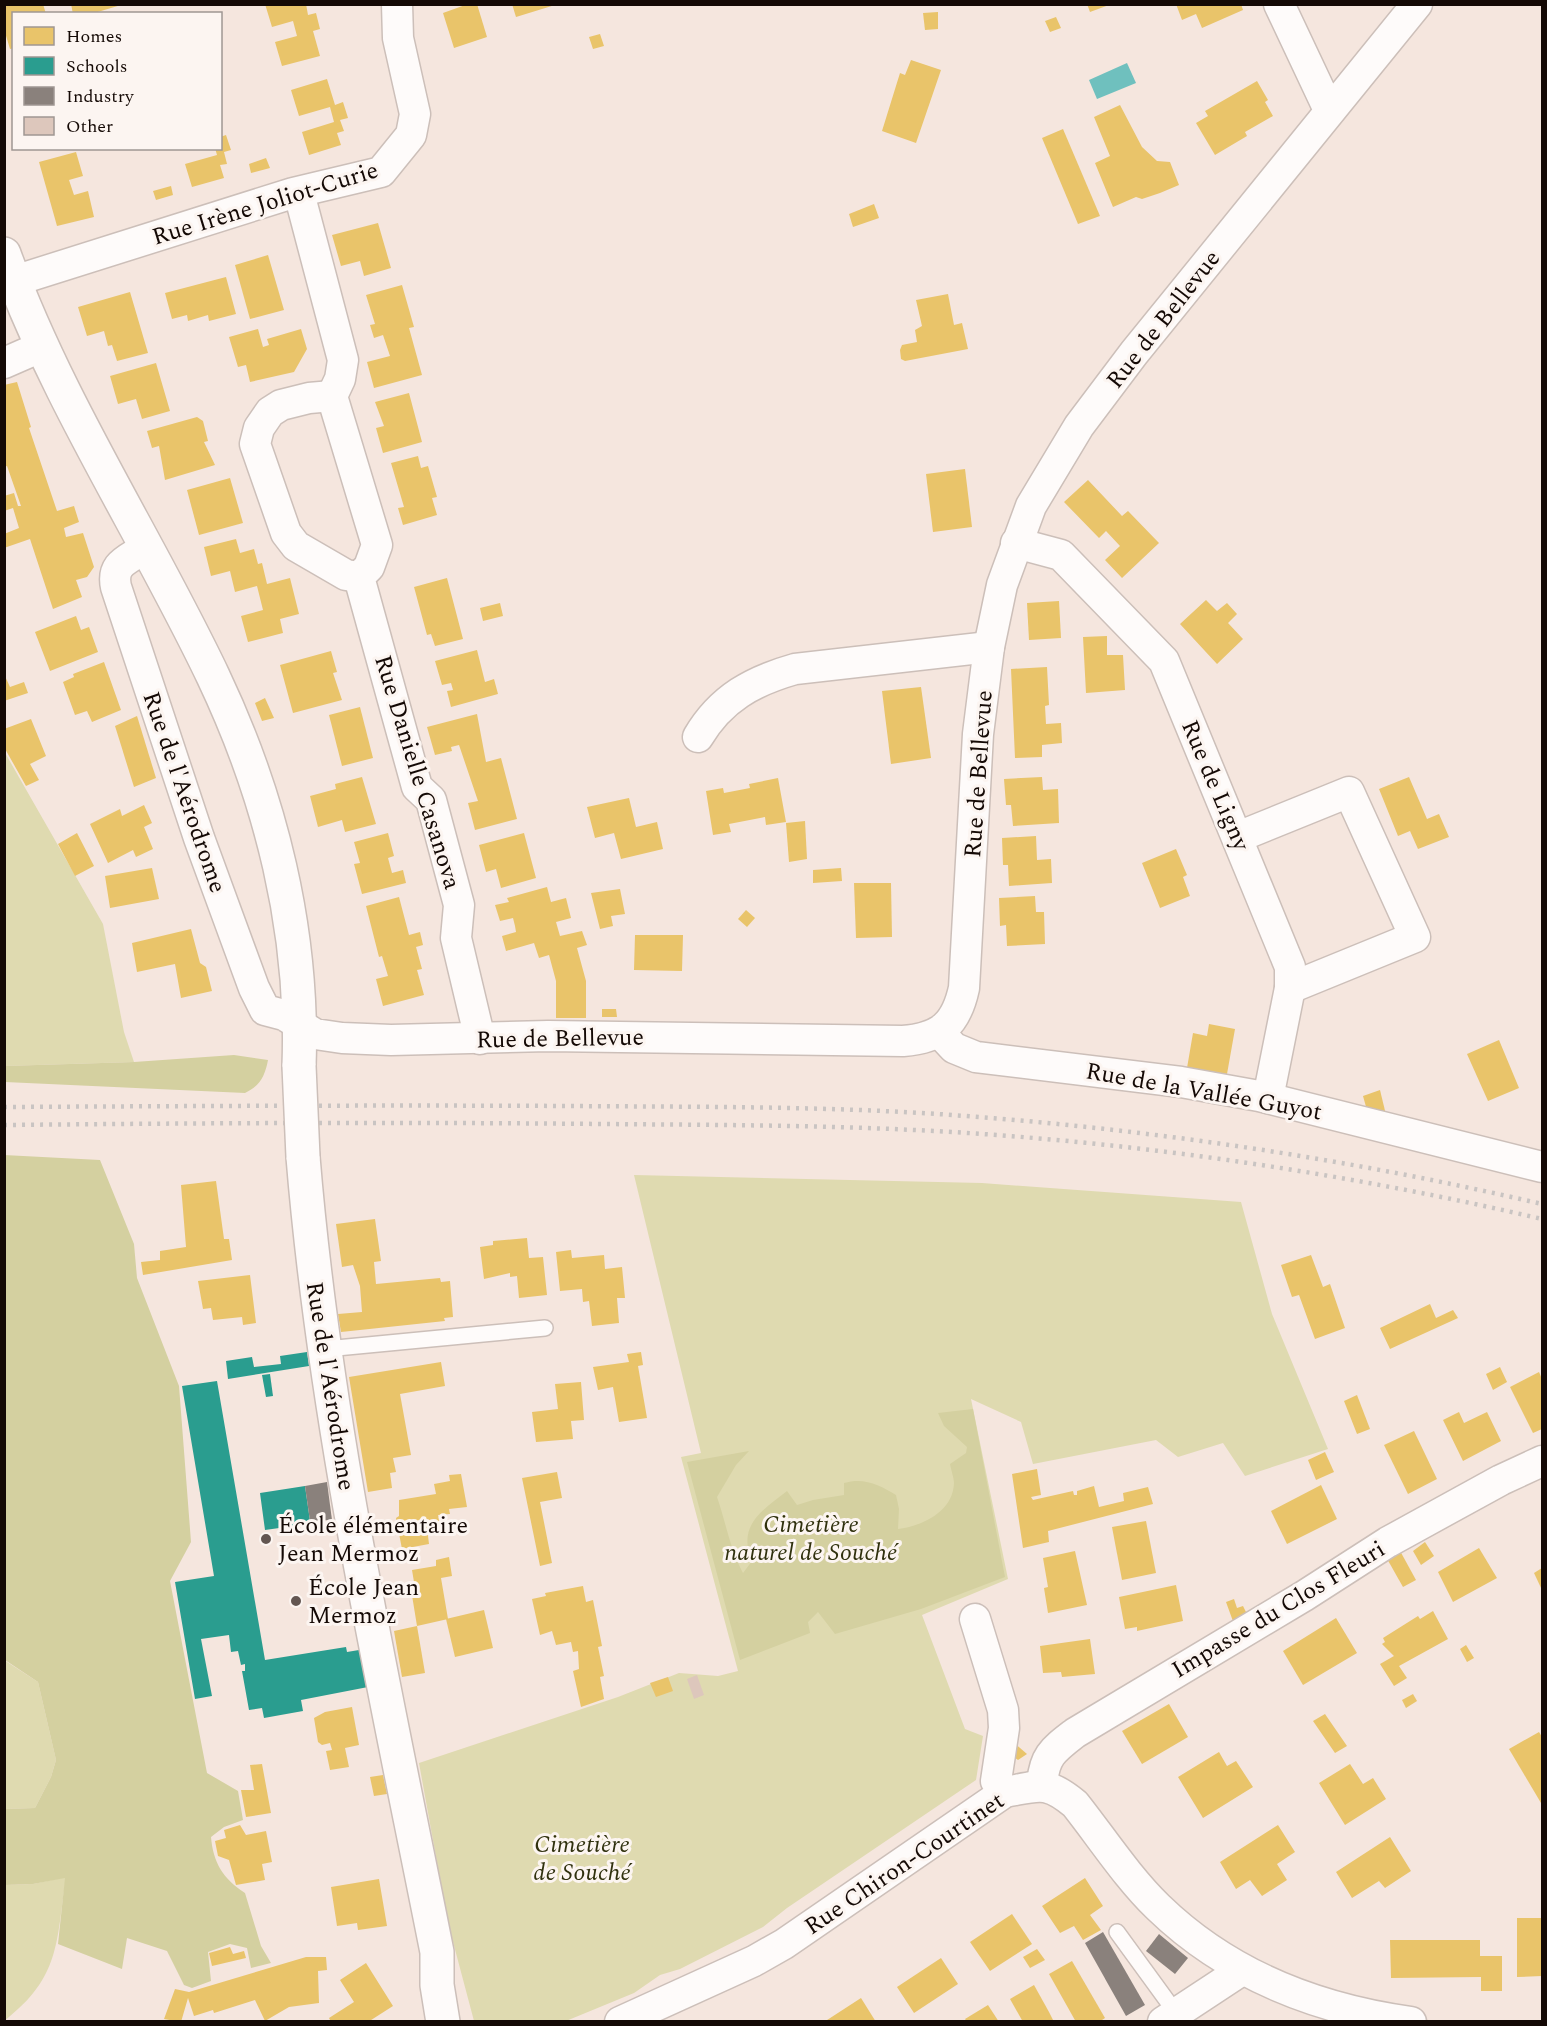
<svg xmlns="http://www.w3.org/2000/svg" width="1547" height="2026" font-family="Spectral,serif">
<rect width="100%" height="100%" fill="#f5e6de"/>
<g fill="#dfdab0">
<polygon points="4,751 103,924 124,1032 134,1062 5,1066"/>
<polygon points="634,1175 982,1183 1241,1202 1272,1314 1328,1449 1245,1476 1223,1443 1178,1457 1156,1440 1033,1464 1021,1422 971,1399 1008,1579 922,1615 965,1729 983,1736 976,1780 787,1908 763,1927 680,1969 660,1975 634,1993 566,2021 474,2021 448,1923 419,1763 618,1697 679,1673 718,1676 738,1671 681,1457 701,1453"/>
<polygon points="4,1660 38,1682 56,1760 51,1777 35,1808 5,1809"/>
<path d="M66,1877c-10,65 -5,100 -62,144v-136l29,-1z"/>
</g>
<g fill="#d4d0a0">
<path d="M234,1055l34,5c-3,16 -8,26 -23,33l-240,-11v-16l129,-4z"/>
<path d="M4,1155l96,5 34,84 3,34 42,108 12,156 -21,39 37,192 31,18 5,29 -19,7 -13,10c2,25 12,42 34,56l16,53 10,17 -20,5 -4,-20 -17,-4 -22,8 3,29 -19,7 -8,-3 -17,-34 -40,-13 -5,31 -64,-25 7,-66 -32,6 -28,1v-76l30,-1 16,-31 5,-17 -18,-78 -33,-22z"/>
<path d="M973,1409l32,168 -84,32 -86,25 -17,-22 -10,10 2,11 -70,27 -53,-198 62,-11 -13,14 -19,32c9,26 13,52 26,76l9,-12c-15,-35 9,-50 35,-70l10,14 16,-5 31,-5v-12c20,-6 36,2 52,12l3,14 -1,20c24,-3 55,-17 56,-46 0,-5 -3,-13 -4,-19l16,-11 1,-6 -23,-21 -6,-13z"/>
</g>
<polygon fill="#6fc0be" points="1127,63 1136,83 1097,99 1089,80"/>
<g fill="#e9c46a">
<polygon points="4,4 43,4 46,14 14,14 14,48 10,49 4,29"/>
<polygon points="71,4 121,4 121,5 91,14 73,14"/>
<polygon points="265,4 306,4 308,15 316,13 320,29 313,31 320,56 282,66 275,42 297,36 293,21 272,27"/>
<polygon points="468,4 477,4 487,37 454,48 443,13"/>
<polygon points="512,4 555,4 555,5 516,17"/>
<polygon points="1087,4 1109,4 1109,5 1090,12"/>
<polygon points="1176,4 1241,4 1243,10 1202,28 1196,14 1182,20"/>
<polygon points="938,12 938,29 925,30 923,13"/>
<polygon points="1056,17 1061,28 1050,32 1045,21"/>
<polygon points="600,34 604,46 593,49 589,37"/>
<polygon points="911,60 941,70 916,143 882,131 900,73 905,75"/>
<polygon points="327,79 335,105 343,102 348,118 340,120 344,131 337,133 341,145 309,155 302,132 334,122 330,107 299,116 291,90"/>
<polygon points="1257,81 1268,100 1265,102 1273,116 1245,132 1247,136 1215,155 1196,123 1208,116 1205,111"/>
<polygon points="1120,105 1142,147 1157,161 1170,162 1179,185 1160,193 1142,199 1136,197 1113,207 1095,163 1110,156 1094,117"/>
<polygon points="1063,129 1100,216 1078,224 1042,138"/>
<polygon points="226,135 231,150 224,152 227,164 220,165 224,178 192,187 185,164 217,155 215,148 220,148 220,137"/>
<polygon points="76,152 83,176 69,180 74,195 88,191 94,217 57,226 39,162"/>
<polygon points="266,158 270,168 251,173 249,164"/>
<polygon points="171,186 173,195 156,200 153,191"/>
<polygon points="874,204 879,218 853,227 849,214"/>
<polygon points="378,223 391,268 364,276 360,261 341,266 332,235"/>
<polygon points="268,255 284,310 250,319 235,265"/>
<polygon points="226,277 236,314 209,321 208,315 188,321 187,315 172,319 165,293"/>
<polygon points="402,285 414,327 409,328 422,375 374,388 367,362 390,356 383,335 374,338 370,325 375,324 366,295"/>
<polygon points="130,292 148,353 117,361 112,345 108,346 104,331 87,336 78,307"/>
<polygon points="948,294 954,325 962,323 968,349 905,361 901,359 900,350 902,345 917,342 915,330 922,326 916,300"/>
<polygon points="258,329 263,347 269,345 267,339 301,329 307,349 294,372 250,382 246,365 238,367 229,337"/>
<polygon points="156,363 170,411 142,419 136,399 118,404 110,376"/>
<polygon points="17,382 31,427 29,428 57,511 74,506 79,522 64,528 66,537 83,533 94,567 87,577 76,580 82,597 53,609 30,539 4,548 4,534 19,528 13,508 4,511 4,496 14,493 18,506 21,506 7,466 4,467 4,385"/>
<polygon points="409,393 422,442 383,453 376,428 384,426 375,402"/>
<polygon points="197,417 203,421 208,441 204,442 215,465 165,480 159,446 152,448 147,431"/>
<polygon points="418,456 421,468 428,466 437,497 432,498 437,515 403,525 398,508 404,507 391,463"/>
<polygon points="965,469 972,527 933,532 926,474"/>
<polygon points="230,478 243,523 199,535 187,490"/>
<polygon points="1088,480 1122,516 1128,511 1159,543 1122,578 1105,560 1120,546 1106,531 1099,538 1064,502"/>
<polygon points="236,539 240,553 254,549 258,564 262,563 267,584 290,578 299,614 280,619 283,633 248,642 241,616 263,610 257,586 235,592 230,571 211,576 204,547"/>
<polygon points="447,578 463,639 435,646 431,634 427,635 414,587"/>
<polygon points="1206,600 1217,611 1227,603 1237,614 1228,623 1243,639 1217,664 1180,624"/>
<polygon points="1059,601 1061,638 1029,640 1027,603"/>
<polygon points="500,603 503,616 483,621 480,608"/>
<polygon points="76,616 81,630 89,627 98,652 50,671 35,632"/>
<polygon points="1107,636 1107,655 1123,655 1125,690 1086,693 1083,637"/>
<polygon points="477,650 485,682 494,679 498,694 451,707 447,691 453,690 451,683 442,685 435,661"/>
<polygon points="331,651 337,672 333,673 342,700 293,713 280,665"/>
<polygon points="104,662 121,710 92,722 87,711 75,715 63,682 74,677 73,674"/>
<polygon points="1047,667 1049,705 1045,706 1046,724 1061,723 1062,743 1042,745 1042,757 1015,758 1011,669"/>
<polygon points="4,674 10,687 24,682 28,693 4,701"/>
<polygon points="921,687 931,758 891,764 882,691"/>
<polygon points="265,698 274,718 262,721 255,703"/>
<polygon points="360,707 373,758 342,766 329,715"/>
<polygon points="477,714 486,762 501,758 517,819 475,830 468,803 478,801 459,745 451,747 452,751 435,755 427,727"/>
<polygon points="137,716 156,778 134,787 115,726"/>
<polygon points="31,719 46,756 30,764 39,780 26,786 4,747 4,729"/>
<polygon points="362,777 376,824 345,832 342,820 318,827 310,796 336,789 335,784"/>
<polygon points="1042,777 1043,790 1058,789 1059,823 1013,826 1011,805 1006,805 1004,779"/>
<polygon points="1409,777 1427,819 1439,814 1449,837 1418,849 1410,831 1398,836 1379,789"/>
<polygon points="778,778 786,822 766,825 765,817 729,824 731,832 713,835 706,791 723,788 724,793 750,788 749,784"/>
<polygon points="629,798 636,827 657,822 663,849 621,859 614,833 595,838 587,807"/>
<polygon points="144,805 152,823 144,827 153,849 136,857 133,850 108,863 90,824 120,809 122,816"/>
<polygon points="805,821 807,859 789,862 786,823"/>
<polygon points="77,833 94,866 75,876 58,844"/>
<polygon points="388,833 394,856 388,858 392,873 403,870 406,883 362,894 354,864 360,863 354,842"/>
<polygon points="524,833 536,878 501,888 496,869 486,872 479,845"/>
<polygon points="1036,836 1037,860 1051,859 1052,883 1009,886 1008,865 1003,865 1002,838"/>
<polygon points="1176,849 1187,875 1183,877 1190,896 1160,908 1142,863"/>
<polygon points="152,868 159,899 110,908 105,876"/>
<polygon points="841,868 842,881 813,883 813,870"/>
<polygon points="854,883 891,883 892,937 856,938"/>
<polygon points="547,887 551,902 566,898 571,918 556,922 560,936 582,931 587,945 577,948 586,981 586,1018 556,1018 556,981 549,955 539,958 534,943 506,951 502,936 516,932 515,926 513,918 500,921 495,905 509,902 507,898"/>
<polygon points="620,889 625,914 611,916 613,926 600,929 591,893"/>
<polygon points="1035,896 1036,912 1044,912 1045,944 1007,946 1006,925 1000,926 999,898"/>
<polygon points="399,897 409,935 420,932 423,945 416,947 422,969 417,970 424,995 383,1006 376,979 388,976 382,956 379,957 366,906"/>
<polygon points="746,910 755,918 747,927 738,919"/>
<polygon points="191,929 200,963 206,967 212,991 181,998 175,964 137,972 132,943"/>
<polygon points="635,935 683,935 682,971 634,970"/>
<polygon points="602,1009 616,1009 617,1017 602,1017"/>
<polygon points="1209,1024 1235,1029 1227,1074 1187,1068 1193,1033 1207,1036"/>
<polygon points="1499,1040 1519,1088 1488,1101 1467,1054"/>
<polygon points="1380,1090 1387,1119 1368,1114 1363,1096"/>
<polygon points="216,1181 224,1239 229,1239 232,1260 143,1275 141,1262 160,1260 160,1251 186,1247 181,1185"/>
<polygon points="375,1219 381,1261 374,1262 376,1284 440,1278 441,1282 450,1281 453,1317 444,1318 445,1321 341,1332 338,1314 362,1312 360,1286 353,1265 342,1267 336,1224"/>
<polygon points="527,1238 529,1258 543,1257 547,1295 519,1298 517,1276 510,1277 510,1273 484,1279 480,1247 493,1245 493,1241"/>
<polygon points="571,1250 572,1258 604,1255 605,1269 622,1267 625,1298 617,1298 619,1323 592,1326 589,1301 583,1302 582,1289 560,1291 556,1252"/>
<polygon points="1311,1255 1323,1287 1330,1284 1345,1328 1315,1339 1299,1295 1292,1297 1281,1265"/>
<polygon points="250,1275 256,1323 243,1325 242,1317 213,1320 211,1308 203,1309 198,1281"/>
<polygon points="1430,1304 1436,1318 1453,1310 1458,1318 1390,1349 1380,1328"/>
<polygon points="641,1352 643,1365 638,1366 647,1418 619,1422 613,1387 598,1390 593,1367 629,1362 627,1354"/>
<polygon points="441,1362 445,1386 400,1394 411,1455 393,1458 396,1472 390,1473 392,1488 368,1492 349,1377"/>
<polygon points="1500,1367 1507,1382 1493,1390 1486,1374"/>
<polygon points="1539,1372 1542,1379 1542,1429 1533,1433 1510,1387"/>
<polygon points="581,1382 584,1420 571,1421 573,1439 536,1442 532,1412 558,1409 555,1384"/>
<polygon points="1357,1395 1370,1429 1357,1434 1344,1401"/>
<polygon points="1459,1412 1464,1423 1487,1412 1501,1441 1463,1461 1443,1420"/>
<polygon points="1414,1431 1437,1479 1408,1494 1384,1445"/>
<polygon points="1325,1452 1334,1472 1316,1480 1308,1460"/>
<polygon points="1037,1469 1041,1495 1031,1497 1033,1500 1073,1491 1074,1495 1077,1495 1077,1491 1094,1486 1099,1507 1124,1501 1123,1493 1148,1487 1153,1504 1048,1531 1049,1542 1023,1548 1012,1474"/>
<polygon points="557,1472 562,1498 540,1502 552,1563 540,1566 522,1478"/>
<polygon points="461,1474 467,1507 449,1509 450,1514 438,1515 440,1526 427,1528 429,1544 402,1549 396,1518 399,1516 399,1500 436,1494 434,1484 450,1481 449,1475"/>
<polygon points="1321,1485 1337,1519 1287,1544 1271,1511"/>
<polygon points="1146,1521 1156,1573 1122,1580 1112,1527"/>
<polygon points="1425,1542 1434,1556 1421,1565 1413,1551"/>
<polygon points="1479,1548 1497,1578 1453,1602 1438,1572"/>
<polygon points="1399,1549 1416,1580 1403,1587 1386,1557"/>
<polygon points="1075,1551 1087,1605 1048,1613 1044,1588 1048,1587 1043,1558"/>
<polygon points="449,1557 452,1576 441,1578 448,1619 417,1626 410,1583 414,1582 412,1570 436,1566 436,1560"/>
<polygon points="1542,1568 1542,1590 1534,1573"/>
<polygon points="1176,1585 1183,1621 1137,1631 1137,1627 1125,1629 1119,1597"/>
<polygon points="583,1586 586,1602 593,1600 602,1646 598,1647 604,1676 600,1677 604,1699 581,1707 573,1671 579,1669 578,1651 573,1652 571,1642 556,1645 552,1631 540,1635 532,1599 546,1596 545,1593"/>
<polygon points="1234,1599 1237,1608 1243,1606 1248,1616 1234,1624 1226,1602"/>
<polygon points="484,1610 493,1648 455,1657 446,1619"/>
<polygon points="1433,1611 1448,1639 1399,1666 1407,1678 1394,1686 1380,1664 1394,1656 1382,1644 1385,1642 1383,1638 1418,1616 1420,1619"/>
<polygon points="1336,1618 1357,1653 1303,1685 1283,1651"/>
<polygon points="417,1626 425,1673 402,1677 394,1631"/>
<polygon points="1090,1639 1095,1674 1062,1677 1061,1672 1043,1673 1040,1646"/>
<polygon points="1466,1645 1474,1658 1467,1662 1460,1649"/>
<polygon points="668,1677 673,1691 656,1697 650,1683"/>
<polygon points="1413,1694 1417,1701 1406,1708 1402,1700"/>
<polygon points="1169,1704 1188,1737 1142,1764 1122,1731"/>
<polygon points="352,1707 359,1745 345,1748 349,1767 330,1770 326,1751 332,1750 330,1743 322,1745 318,1742 314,1718 325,1712"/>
<polygon points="1325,1714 1347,1746 1335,1753 1313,1721"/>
<polygon points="1539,1732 1542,1737 1541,1803 1509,1749"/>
<polygon points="1013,1742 1027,1754 1018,1760 1011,1755"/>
<polygon points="1219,1752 1227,1766 1236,1761 1253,1787 1203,1818 1178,1777"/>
<polygon points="262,1764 271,1813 246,1817 241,1790 254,1790 250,1765"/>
<polygon points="1350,1764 1363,1784 1373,1778 1386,1799 1345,1825 1319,1783"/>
<polygon points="383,1775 387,1794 374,1796 370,1777"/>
<polygon points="240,1825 246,1835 266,1831 272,1862 262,1864 265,1880 236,1885 229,1860 218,1856 215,1841 226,1838 224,1830"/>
<polygon points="1278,1825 1295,1852 1277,1864 1287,1880 1262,1896 1250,1880 1236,1889 1220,1862"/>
<polygon points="1390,1837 1411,1871 1385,1888 1379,1881 1352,1898 1336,1872"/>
<polygon points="1085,1878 1103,1906 1090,1915 1101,1930 1083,1940 1074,1926 1060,1933 1042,1906"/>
<polygon points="379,1879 387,1926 358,1930 357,1923 337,1926 331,1887"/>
<polygon points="1012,1914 1032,1944 990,1971 970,1942"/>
<polygon points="1517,1918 1542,1918 1542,1976 1517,1977"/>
<polygon points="1390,1940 1480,1940 1480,1956 1502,1956 1502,1991 1481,1991 1481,1977 1391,1978"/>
<polygon points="230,1947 233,1954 244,1951 246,1958 212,1966 209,1953"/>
<polygon points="1037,1949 1045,1960 1030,1968 1023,1957"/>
<polygon points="306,1957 326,1957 327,1970 318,1971 319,2003 289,2007 265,2021 255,2000 214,2013 213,2010 194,2016 188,1998 181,2022 164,2019 175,1989 189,1992"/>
<polygon points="941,1958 958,1984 914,2013 897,1987"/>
<polygon points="1072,1961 1105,2018 1099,2022 1076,2022 1049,1974"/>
<polygon points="366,1963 393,2006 368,2022 331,2022 329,2018 354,2002 340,1980"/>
<polygon points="1034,1985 1049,2012 1054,2022 1023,2022 1010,1999"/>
<polygon points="861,1998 876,2022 824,2022"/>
<polygon points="988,2005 999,2022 967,2022 965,2019"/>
</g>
<g fill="#2a9d8f">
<polygon points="307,1352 309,1366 228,1379 226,1361 252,1357 254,1367 281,1364 280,1356"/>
<polygon points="270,1374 273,1396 266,1397 262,1375"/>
<polygon points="217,1381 265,1660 346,1647 347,1652 359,1650 368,1687 301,1700 303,1711 264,1718 262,1708 249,1710 242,1671 245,1671 245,1664 241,1665 238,1651 231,1652 229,1635 201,1639 212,1696 195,1699 175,1582 214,1576 182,1386"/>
<polygon points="305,1486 310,1521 315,1523 265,1530 260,1493"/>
</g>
<g fill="#8a817c">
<polygon points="327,1482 332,1520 310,1521 305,1486"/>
<polygon points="1103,1932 1145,2005 1126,2016 1085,1943"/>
<polygon points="1159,1934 1188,1958 1175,1974 1146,1951"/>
</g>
<polygon fill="#ddc7bc" points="697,1675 704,1695 694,1699 687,1679"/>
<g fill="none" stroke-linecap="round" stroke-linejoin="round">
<defs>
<g id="lane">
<polyline points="326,1349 545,1328"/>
<polyline points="1117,1932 1176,2013"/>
</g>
<g id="street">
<polyline points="1279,4 1329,110"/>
<polyline points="299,193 343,360 340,379 332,396 377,545 369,567 359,577 417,787 431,800 459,905 456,938 480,1039"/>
<polyline points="14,281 293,193 381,172 411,135 415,114 398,38 397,4"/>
<polyline points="4,363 43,346"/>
<polyline points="332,396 309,398 281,405 270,412 259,428 255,444 286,533 296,546 346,575 359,577"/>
<polyline points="1016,543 1061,555 1164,661 1290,967 1290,988 1268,1098"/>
<path d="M145,548c-17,12 -34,15 -29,39l83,251 55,150 11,22 19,5 31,19 27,4 49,2 157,-4 355,5c37,-3 53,-16 61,-53l14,-254 11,-87 13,-62 29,-79 48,-80 55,-73 283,-349"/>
<path d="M698,737c23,-39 55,-56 97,-68l194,-22"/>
<polyline points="1238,837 1349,792 1415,937 1290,988"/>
<polyline points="940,1033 954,1048 976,1057 1181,1082 1259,1096 1542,1167"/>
<polyline points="975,1619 1003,1710 1004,1728 996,1781 1005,1792"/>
<path d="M1042,1785c2,-29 11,-35 33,-52l229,-137 84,-54 113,-62 41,-19"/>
<path d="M620,2022l134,-61 30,-17 221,-152c34,-6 41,-12 70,12 27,34 52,73 83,103 69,67 159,102 253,115"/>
<polyline points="1163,2022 1242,1970"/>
</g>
<g id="secondary">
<path d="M4,254c54,149 142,281 209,422 58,122 91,255 86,390"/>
<path d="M303,1157c22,268 82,532 134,795v33l6,37"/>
</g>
</defs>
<use href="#lane" stroke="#ccbfb9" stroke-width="18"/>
<use href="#street" stroke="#ccbfb9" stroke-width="33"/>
<use href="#secondary" stroke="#ccbfb9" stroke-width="36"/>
<use href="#lane" stroke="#fefbfa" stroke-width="15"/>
<use href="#street" stroke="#fefbfa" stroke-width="30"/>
<use href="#secondary" stroke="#fefbfa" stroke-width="33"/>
<g stroke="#c9c4c2" stroke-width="4.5" stroke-dasharray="3 6" stroke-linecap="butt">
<path d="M4,1107c189,-1 378,-2 567,-1 127,1 255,0 381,9 198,14 397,44 590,89"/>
<path d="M4,1125c200,-2 399,-3 598,-1 117,1 233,1 350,8 198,12 397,42 590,87"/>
</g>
<defs>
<polyline id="secondary-bridge" points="299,1066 303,1157"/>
</defs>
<use href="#secondary-bridge" stroke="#ccbfb9" stroke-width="36" stroke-linecap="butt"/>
<use href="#secondary-bridge" stroke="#fefbfa" stroke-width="33"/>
</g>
<g fill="#635651" stroke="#fcf5f1" stroke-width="2">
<circle cx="266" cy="1539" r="6"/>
<circle cx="296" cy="1601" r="6"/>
</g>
<g text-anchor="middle" stroke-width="6" stroke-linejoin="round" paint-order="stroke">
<g font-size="24" fill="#140905" stroke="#fcf5f1">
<text transform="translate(265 203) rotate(-17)" y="8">Rue Irène Joliot-Curie</text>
<text transform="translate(1163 319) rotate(-52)" y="8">Rue de Bellevue</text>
<text transform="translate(418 772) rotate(73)" y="8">Rue Danielle Casanova</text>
<text transform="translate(978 774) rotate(-86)" y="8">Rue de Bellevue</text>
<text transform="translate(1216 785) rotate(67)" y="8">Rue de Ligny</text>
<text transform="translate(185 792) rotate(71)" y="8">Rue de l'Aérodrome</text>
<text transform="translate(560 1038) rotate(-1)" y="8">Rue de Bellevue</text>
<text transform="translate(1204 1091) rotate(10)" y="8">Rue de la Vallée Guyot</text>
<text transform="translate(331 1386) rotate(81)" y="8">Rue de l'Aérodrome</text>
<text transform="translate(1278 1609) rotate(-31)" y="8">Impasse du Clos Fleuri</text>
<text transform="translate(904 1863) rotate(-34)" y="8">Rue Chiron-Courtinet</text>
</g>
<g font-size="24" font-style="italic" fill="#30310e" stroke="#fcf5f1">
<text x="811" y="1532">Cimetière<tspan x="811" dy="28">naturel de Souché</tspan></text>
<text x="582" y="1852">Cimetière<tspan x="582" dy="28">de Souché</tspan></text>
</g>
<g font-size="24" fill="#140905" stroke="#fcf5f1" text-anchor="start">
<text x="278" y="1533">École élémentaire<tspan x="278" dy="28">Jean Mermoz</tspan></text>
<text x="308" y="1595">École Jean<tspan x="308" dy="28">Mermoz</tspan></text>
</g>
</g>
<rect width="1547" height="2026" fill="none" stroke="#140905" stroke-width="12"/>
<rect x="12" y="12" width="210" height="138" fill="#fcf5f1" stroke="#9f9793" stroke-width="1.5"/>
<rect x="24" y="27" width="30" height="18" fill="#e9c46a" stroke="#9f9793" stroke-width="1.5"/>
<text x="66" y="42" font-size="18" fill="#140905">Homes</text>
<rect x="24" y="57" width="30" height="18" fill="#2a9d8f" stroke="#9f9793" stroke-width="1.5"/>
<text x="66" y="72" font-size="18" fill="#140905">Schools</text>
<rect x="24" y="87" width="30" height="18" fill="#8a817c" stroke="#9f9793" stroke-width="1.5"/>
<text x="66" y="102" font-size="18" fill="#140905">Industry</text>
<rect x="24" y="117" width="30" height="18" fill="#ddc7bc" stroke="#9f9793" stroke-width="1.5"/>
<text x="66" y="132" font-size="18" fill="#140905">Other</text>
</svg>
